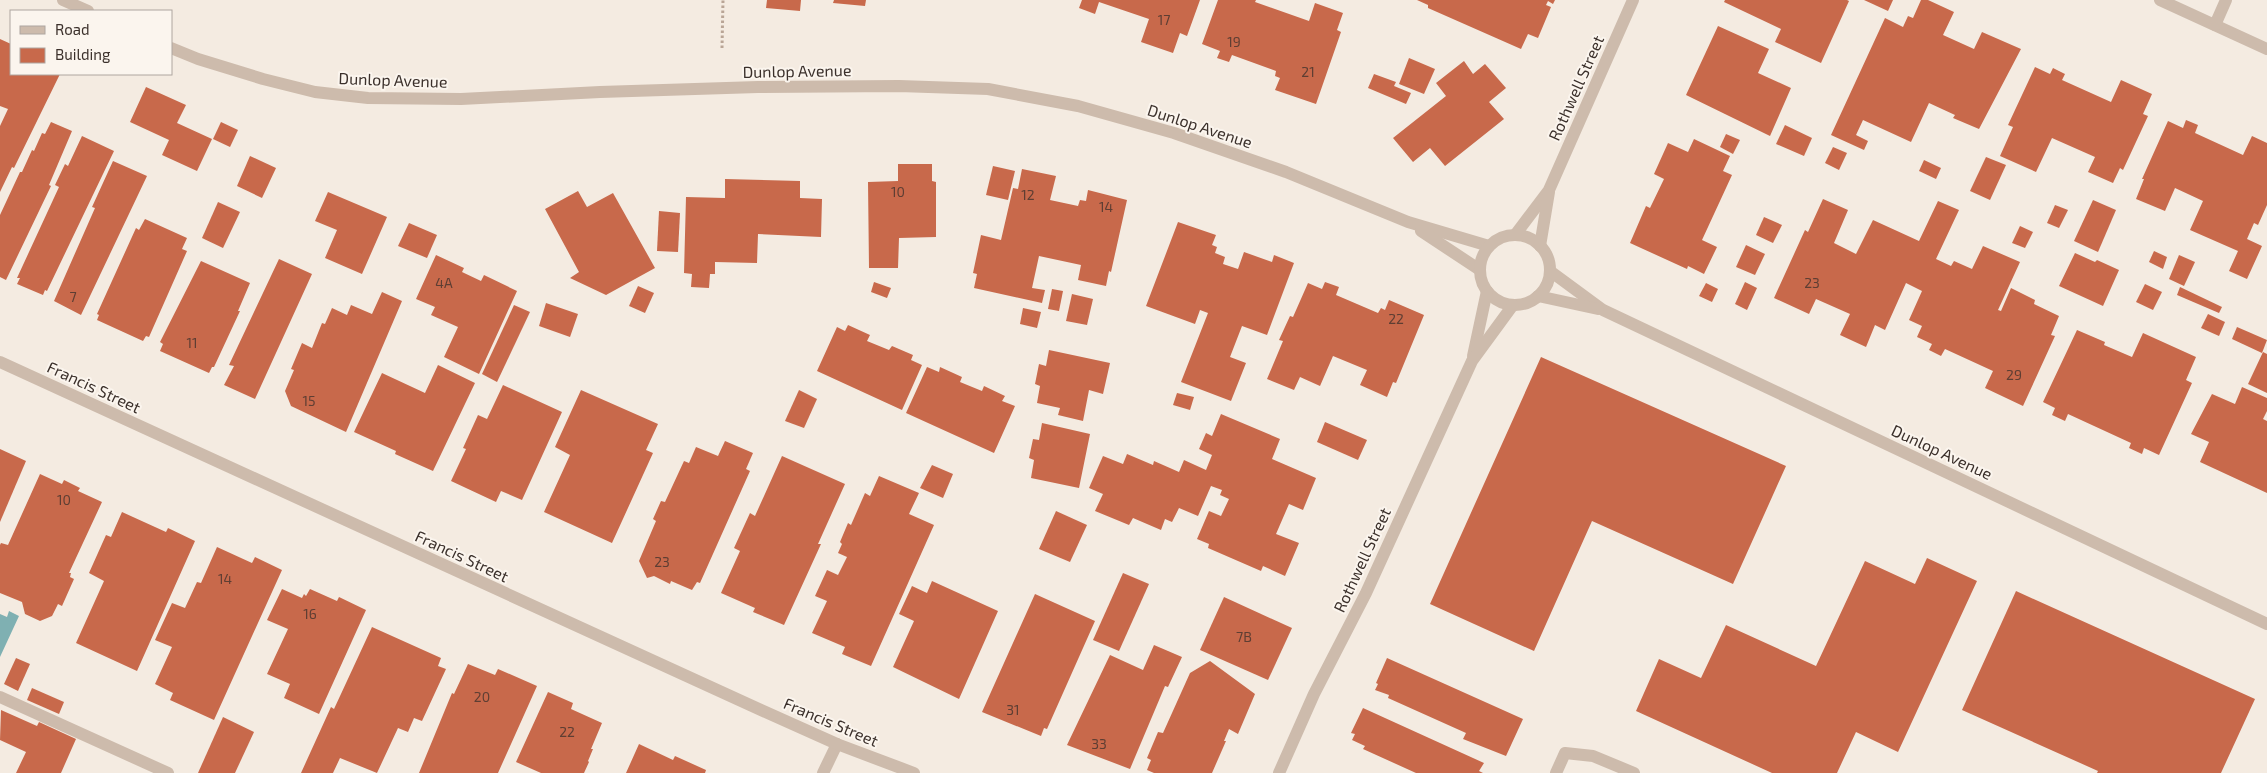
<svg xmlns="http://www.w3.org/2000/svg" width="2267" height="773" font-family="'Exo 2',sans-serif">
<rect width="100%" height="100%" fill="#f4ebe1"/>
<polygon fill="#7fb0b2" points="9,611 19,616 0,657 0,614 7,617"/>
<g fill="#c8694b">
<polygon points="767,0 801,0 800,11 766,8"/>
<polygon points="834,0 866,0 865,6 833,3"/>
<polygon points="1082,0 1200,0 1187,36 1180,33 1173,53 1141,42 1149,19 1099,2 1095,14 1079,8"/>
<polygon points="1218,0 1256,0 1255,2 1309,21 1315,3 1343,13 1337,30 1341,32 1316,104 1275,90 1280,78 1275,76 1276,71 1232,55 1229,62 1217,58 1220,51 1202,44"/>
<polygon points="1417,0 1555,0 1553,4 1548,1 1546,5 1551,7 1538,38 1528,34 1521,49 1428,8 1428,5"/>
<polygon points="1725,0 1847,0 1849,1 1821,63 1775,42 1781,29 1724,2"/>
<polygon points="1864,0 1893,0 1888,11"/>
<polygon points="1921,0 1928,0 1954,12 1943,35 1974,49 1982,32 2021,49 1979,129 1953,118 1955,115 1929,103 1911,142 1863,120 1856,135 1868,141 1864,150 1831,135 1885,18 1903,27 1908,16 1913,18"/>
<polygon points="1718,26 1769,49 1758,73 1791,88 1770,136 1686,95"/>
<polygon points="0,39 11,44 11,74 60,74 14,168 12,167 0,192 0,126 8,109 0,106"/>
<polygon points="1409,58 1435,69 1424,94 1399,84"/>
<polygon points="1464,61 1473,74 1485,64 1506,88 1489,102 1504,119 1445,166 1430,148 1413,162 1393,138 1446,96 1436,83"/>
<polygon points="2035,67 2050,74 2053,68 2065,74 2062,80 2111,102 2121,80 2152,94 2143,114 2148,116 2123,170 2120,168 2113,183 2088,172 2095,157 2052,138 2036,172 2000,156 2013,127 2008,125"/>
<polygon points="1374,74 1396,82 1394,86 1411,93 1406,104 1368,88"/>
<polygon points="146,87 186,105 177,123 212,139 197,171 162,155 169,140 130,122"/>
<polygon points="2186,120 2198,125 2195,133 2243,155 2252,136 2267,143 2267,205 2258,225 2254,223 2247,239 2262,246 2247,279 2229,271 2238,251 2190,230 2203,201 2175,188 2165,211 2136,199 2144,179 2142,179 2168,121 2183,128"/>
<polygon points="51,122 72,131 49,185 51,186 6,280 0,277 0,215 20,172 22,172 32,150 34,151 42,133 45,134"/>
<polygon points="221,122 238,130 230,147 213,139"/>
<polygon points="1785,125 1812,138 1804,156 1776,144"/>
<polygon points="1726,134 1740,140 1733,154 1720,147"/>
<polygon points="82,136 114,151 47,291 45,290 43,295 17,284 20,278 17,278 59,187 55,185 65,164 68,166"/>
<polygon points="1694,139 1730,156 1723,171 1732,175 1702,240 1717,247 1704,274 1688,266 1687,269 1630,243 1646,206 1650,208 1664,179 1654,174 1668,143 1688,152"/>
<polygon points="1833,147 1847,153 1839,170 1825,163"/>
<polygon points="250,156 276,168 262,198 237,186"/>
<polygon points="1986,157 2006,165 1990,200 1970,191"/>
<polygon points="1924,160 1941,168 1936,179 1919,171"/>
<polygon points="113,161 147,176 81,315 54,301 95,208 92,207"/>
<polygon points="898,164 932,164 932,181 936,182 936,237 899,238 898,268 869,268 868,182 898,181"/>
<polygon points="993,166 1015,171 1008,200 986,195"/>
<polygon points="1022,169 1056,176 1050,200 1078,206 1080,200 1086,201 1088,190 1127,200 1111,272 1109,271 1106,286 1078,280 1081,265 1039,256 1032,288 1045,290 1042,303 974,288 977,274 973,273 981,235 1001,240 1013,188 1018,189"/>
<polygon points="725,179 800,181 800,198 822,199 821,237 758,234 757,263 715,262 715,274 710,274 709,288 691,287 692,274 684,273 686,197 725,198"/>
<polygon points="578,191 587,207 613,193 655,268 606,295 570,278 579,272 545,209"/>
<polygon points="328,192 387,217 362,274 325,258 337,230 315,221"/>
<polygon points="1823,199 1848,210 1834,243 1856,254 1873,220 1919,241 1938,201 1959,210 1936,259 1951,266 1954,261 1972,269 1983,246 2020,262 1998,310 2001,311 2011,288 2035,300 2034,304 2059,316 2051,335 2055,336 2023,406 1985,388 1993,371 1945,349 1941,356 1929,350 1932,344 1917,337 1922,326 1909,320 1922,291 1906,283 1885,330 1875,325 1866,347 1840,335 1850,314 1816,299 1809,314 1774,298 1805,230 1808,232"/>
<polygon points="2093,200 2116,210 2098,252 2074,241"/>
<polygon points="218,202 240,212 223,248 202,238"/>
<polygon points="2055,205 2068,210 2059,228 2047,223"/>
<polygon points="659,211 680,213 678,252 657,251"/>
<polygon points="1764,217 1782,225 1773,243 1756,235"/>
<polygon points="145,219 187,238 182,249 187,251 149,337 146,336 143,341 97,320 99,315 97,314 136,228 139,230"/>
<polygon points="1178,222 1216,235 1212,245 1217,247 1215,253 1225,257 1223,264 1238,269 1244,252 1272,262 1274,255 1294,263 1267,335 1242,326 1230,357 1246,363 1231,401 1181,382 1208,313 1200,310 1195,324 1146,306"/>
<polygon points="409,223 437,235 427,258 398,246"/>
<polygon points="2020,226 2033,232 2025,248 2012,243"/>
<polygon points="1746,245 1765,254 1755,275 1736,267"/>
<polygon points="2154,251 2167,257 2163,269 2149,262"/>
<polygon points="2075,253 2095,262 2097,260 2119,270 2103,306 2059,286"/>
<polygon points="436,255 464,268 462,272 481,281 484,275 517,291 479,374 444,357 458,327 431,315 435,307 416,299"/>
<polygon points="2179,255 2195,262 2184,286 2169,279"/>
<polygon points="279,259 312,274 255,399 224,385 234,366 229,365"/>
<polygon points="201,261 250,283 238,311 240,311 214,367 212,367 209,373 160,351 163,344 160,342"/>
<polygon points="874,282 891,288 887,298 871,292"/>
<polygon points="1325,282 1339,287 1336,295 1378,313 1381,308 1385,310 1389,300 1424,315 1396,383 1393,382 1387,397 1360,385 1367,370 1333,356 1320,386 1300,377 1294,390 1267,379 1283,341 1279,340 1290,316 1293,317 1308,283 1322,289"/>
<polygon points="1745,282 1757,288 1747,310 1735,304"/>
<polygon points="1706,283 1718,289 1712,302 1699,296"/>
<polygon points="2145,284 2162,292 2153,310 2136,302"/>
<polygon points="638,286 654,293 645,313 629,306"/>
<polygon points="2180,287 2222,307 2219,313 2177,295"/>
<polygon points="1052,289 1063,291 1059,311 1048,309"/>
<polygon points="382,292 402,301 346,432 291,406 285,391 294,370 291,369 302,343 312,348 322,323 325,324 332,308 347,315 351,305 372,314"/>
<polygon points="1072,294 1093,299 1087,325 1066,321"/>
<polygon points="546,303 578,314 570,337 539,326"/>
<polygon points="514,305 530,312 497,382 482,374"/>
<polygon points="1023,308 1041,312 1037,328 1020,324"/>
<polygon points="2208,314 2225,322 2219,336 2201,328"/>
<polygon points="848,325 870,335 867,341 889,350 892,346 913,355 911,360 922,365 902,410 817,371 837,327 845,331"/>
<polygon points="2237,327 2267,340 2262,353 2232,339"/>
<polygon points="2077,330 2105,342 2104,345 2132,357 2143,333 2196,357 2186,380 2192,383 2159,455 2144,448 2142,454 2129,448 2131,443 2068,414 2065,421 2052,415 2055,408 2043,402"/>
<polygon points="1049,350 1110,363 1103,394 1089,390 1083,421 1058,415 1060,408 1037,403 1040,386 1035,384 1039,364 1046,366"/>
<polygon points="2263,352 2267,354 2267,393 2248,384"/>
<polygon points="1541,357 1786,466 1733,584 1592,521 1534,651 1430,604"/>
<polygon points="438,365 475,383 433,471 395,454 396,451 354,432 382,373 425,393"/>
<polygon points="927,367 939,372 940,367 962,377 960,382 982,391 984,386 1005,396 1002,401 1015,406 994,453 906,413"/>
<polygon points="503,385 562,412 522,500 501,491 496,502 451,481 466,449 463,448 478,415 487,419"/>
<polygon points="2242,387 2267,398 2267,411 2263,419 2267,421 2267,493 2200,462 2209,442 2191,434 2212,394 2235,404"/>
<polygon points="581,390 658,424 646,450 653,453 612,543 544,512 570,455 555,447"/>
<polygon points="799,390 817,399 804,428 785,421"/>
<polygon points="1177,393 1194,397 1190,410 1173,405"/>
<polygon points="1221,414 1280,439 1272,459 1316,478 1303,510 1289,504 1276,534 1299,543 1285,576 1263,566 1261,571 1208,548 1209,544 1197,539 1209,511 1221,516 1229,499 1220,495 1222,490 1211,486 1198,516 1179,508 1172,522 1165,519 1161,530 1133,518 1129,525 1095,511 1103,494 1089,488 1103,456 1123,464 1127,454 1153,465 1154,461 1179,472 1184,460 1206,470 1212,455 1199,449 1206,433 1212,436"/>
<polygon points="1325,422 1367,440 1358,460 1317,442"/>
<polygon points="1042,423 1090,434 1079,488 1031,478 1034,460 1029,458 1033,439 1039,440"/>
<polygon points="725,441 753,453 746,469 750,471 700,583 697,582 692,590 671,581 670,584 654,576 647,578 639,561 656,521 653,519 661,501 665,502 684,461 689,463 696,447 718,456"/>
<polygon points="0,449 26,461 0,522"/>
<polygon points="782,456 845,484 818,544 821,544 784,625 753,612 755,608 721,593 740,551 734,548 750,513 755,516"/>
<polygon points="932,465 953,474 943,498 920,488"/>
<polygon points="40,474 62,484 64,480 80,488 78,491 102,502 69,573 71,573 70,577 74,579 62,606 58,604 52,616 40,621 25,614 22,602 0,593 0,545 1,543 8,545"/>
<polygon points="879,476 919,493 909,514 934,525 871,666 842,654 845,647 812,633 827,601 815,596 827,570 838,575 847,557 838,553 842,544 840,542 848,523 851,525 865,493 870,496"/>
<polygon points="1056,511 1087,525 1070,562 1039,549"/>
<polygon points="122,512 166,532 168,528 195,541 137,671 76,643 104,581 89,573 106,535 111,537"/>
<polygon points="217,547 252,563 255,557 282,570 214,720 170,700 173,693 155,684 172,647 155,640 172,603 185,608 197,582 201,583"/>
<polygon points="1927,558 1977,581 1898,752 1856,732 1837,773 1772,773 1636,711 1659,659 1701,678 1726,625 1816,666 1865,561 1915,584"/>
<polygon points="1123,573 1149,584 1119,651 1093,640"/>
<polygon points="932,581 998,611 959,699 893,667 914,621 899,614 912,586 927,593"/>
<polygon points="282,589 302,598 304,594 306,596 310,589 337,601 339,597 366,610 319,714 284,698 290,684 267,674 288,629 267,620"/>
<polygon points="2016,591 2255,699 2221,773 2097,773 2098,771 1962,710"/>
<polygon points="1035,594 1095,621 1047,729 1044,728 1041,736 982,712"/>
<polygon points="1224,597 1292,628 1268,680 1200,650"/>
<polygon points="372,627 441,658 438,666 446,669 422,721 414,718 408,732 398,728 377,773 340,758 333,773 301,773 331,707 334,709"/>
<polygon points="1154,645 1182,657 1168,687 1165,686 1130,769 1067,745 1110,655 1143,670"/>
<polygon points="16,658 30,664 18,691 4,684"/>
<polygon points="1387,658 1523,719 1506,756 1463,739 1466,733 1388,698 1389,695 1375,690 1378,684 1376,683"/>
<polygon points="1210,661 1255,694 1238,734 1229,729 1224,741 1226,741 1212,773 1154,773 1147,770 1151,760 1147,758 1158,732 1163,733 1190,673"/>
<polygon points="468,664 495,675 498,669 537,686 498,773 419,773 452,693 454,694"/>
<polygon points="32,688 64,702 59,714 27,700"/>
<polygon points="548,692 573,703 571,709 602,723 591,749 593,749 588,761 589,762 584,773 541,773 516,762"/>
<polygon points="1363,708 1484,763 1479,771 1483,773 1416,773 1363,749 1365,746 1352,740 1355,734 1351,733"/>
<polygon points="1,710 37,726 39,722 76,739 61,773 16,773 26,752 0,740"/>
<polygon points="223,717 254,732 235,773 198,773"/>
<polygon points="639,744 673,760 675,756 706,770 705,773 626,773"/>
</g>
<g fill="none" stroke-linecap="round" stroke-linejoin="round">
<polyline stroke="#b9a596" stroke-width="3" stroke-dasharray="2.5 2.5" stroke-linecap="butt" points="722,48 723,0"/>
<g stroke="#cdbbac" stroke-width="12">
<polyline points="0,697 168,773"/>
<polyline points="823,773 837,744"/>
<polyline points="1556,773 1565,753 1593,756 1634,773"/>
</g>
<g stroke="#cdbbac" stroke-width="12">
<polyline points="63,0 88,11"/>
<polyline points="2160,0 2267,49"/>
<polyline points="2215,25 2226,0"/>
<polyline points="171,48 198,59 263,79 315,92 368,98 461,99 600,92 758,87 899,86 988,89 1078,106 1174,133 1286,172 1408,222 1489,246"/>
<polyline points="1421,231 1480,270"/>
<polyline points="1515,235 1549,190 1633,0"/>
<circle cx="1515" cy="270" r="35"/>
<polyline points="1540,246 1549,192"/>
<polyline points="1550,271 1603,310 2267,624"/>
<polyline points="1538,296 1598,309"/>
<polyline points="1473,356 1487,291"/>
<polyline points="0,362 761,710 837,744 914,773"/>
<polyline points="1279,773 1314,694 1366,593 1472,361 1513,305"/>
</g>
</g>
<g text-anchor="middle" stroke-width="4" stroke-linejoin="round" paint-order="stroke">
<g font-size="14" fill="#5e3e33">
<text x="1164" y="25">17</text>
<text x="1234" y="47">19</text>
<text x="1308" y="77">21</text>
<text x="898" y="197">10</text>
<text x="1028" y="200">12</text>
<text x="1106" y="212">14</text>
<text x="444" y="288">4A</text>
<text x="1812" y="288">23</text>
<text x="73" y="302">7</text>
<text x="1396" y="324">22</text>
<text x="192" y="348">11</text>
<text x="2014" y="380">29</text>
<text x="309" y="406">15</text>
<text x="64" y="505">10</text>
<text x="662" y="567">23</text>
<text x="225" y="584">14</text>
<text x="310" y="619">16</text>
<text x="1244" y="642">7B</text>
<text x="482" y="702">20</text>
<text x="1013" y="715">31</text>
<text x="567" y="737">22</text>
<text x="1099" y="749">33</text>
</g>
<g font-size="16" fill="#3b302b" stroke="#fbf5ee">
<text transform="translate(797 71) rotate(-1)" y="6">Dunlop Avenue</text>
<text transform="translate(393 80) rotate(2)" y="6">Dunlop Avenue</text>
<text transform="translate(1576 88) rotate(-66)" y="6">Rothwell Street</text>
<text transform="translate(1200 126) rotate(18)" y="6">Dunlop Avenue</text>
<text transform="translate(94 387) rotate(25)" y="6">Francis Street</text>
<text transform="translate(1942 452) rotate(25)" y="6">Dunlop Avenue</text>
<text transform="translate(462 556) rotate(25)" y="6">Francis Street</text>
<text transform="translate(1362 560) rotate(-65)" y="6">Rothwell Street</text>
<text transform="translate(831 722) rotate(23)" y="6">Francis Street</text>
</g>
</g>
<rect x="10" y="10" width="162" height="65" fill="#fbf5ee" stroke="#aea6a0"/>
<rect x="20" y="26" width="25" height="8" fill="#cdbbac" stroke="#aea6a0"/>
<text x="55" y="35" font-size="15" fill="#3b302b">Road</text>
<rect x="20" y="48" width="25" height="15" fill="#c8694b" stroke="#aea6a0"/>
<text x="55" y="60" font-size="15" fill="#3b302b">Building</text>
</svg>
